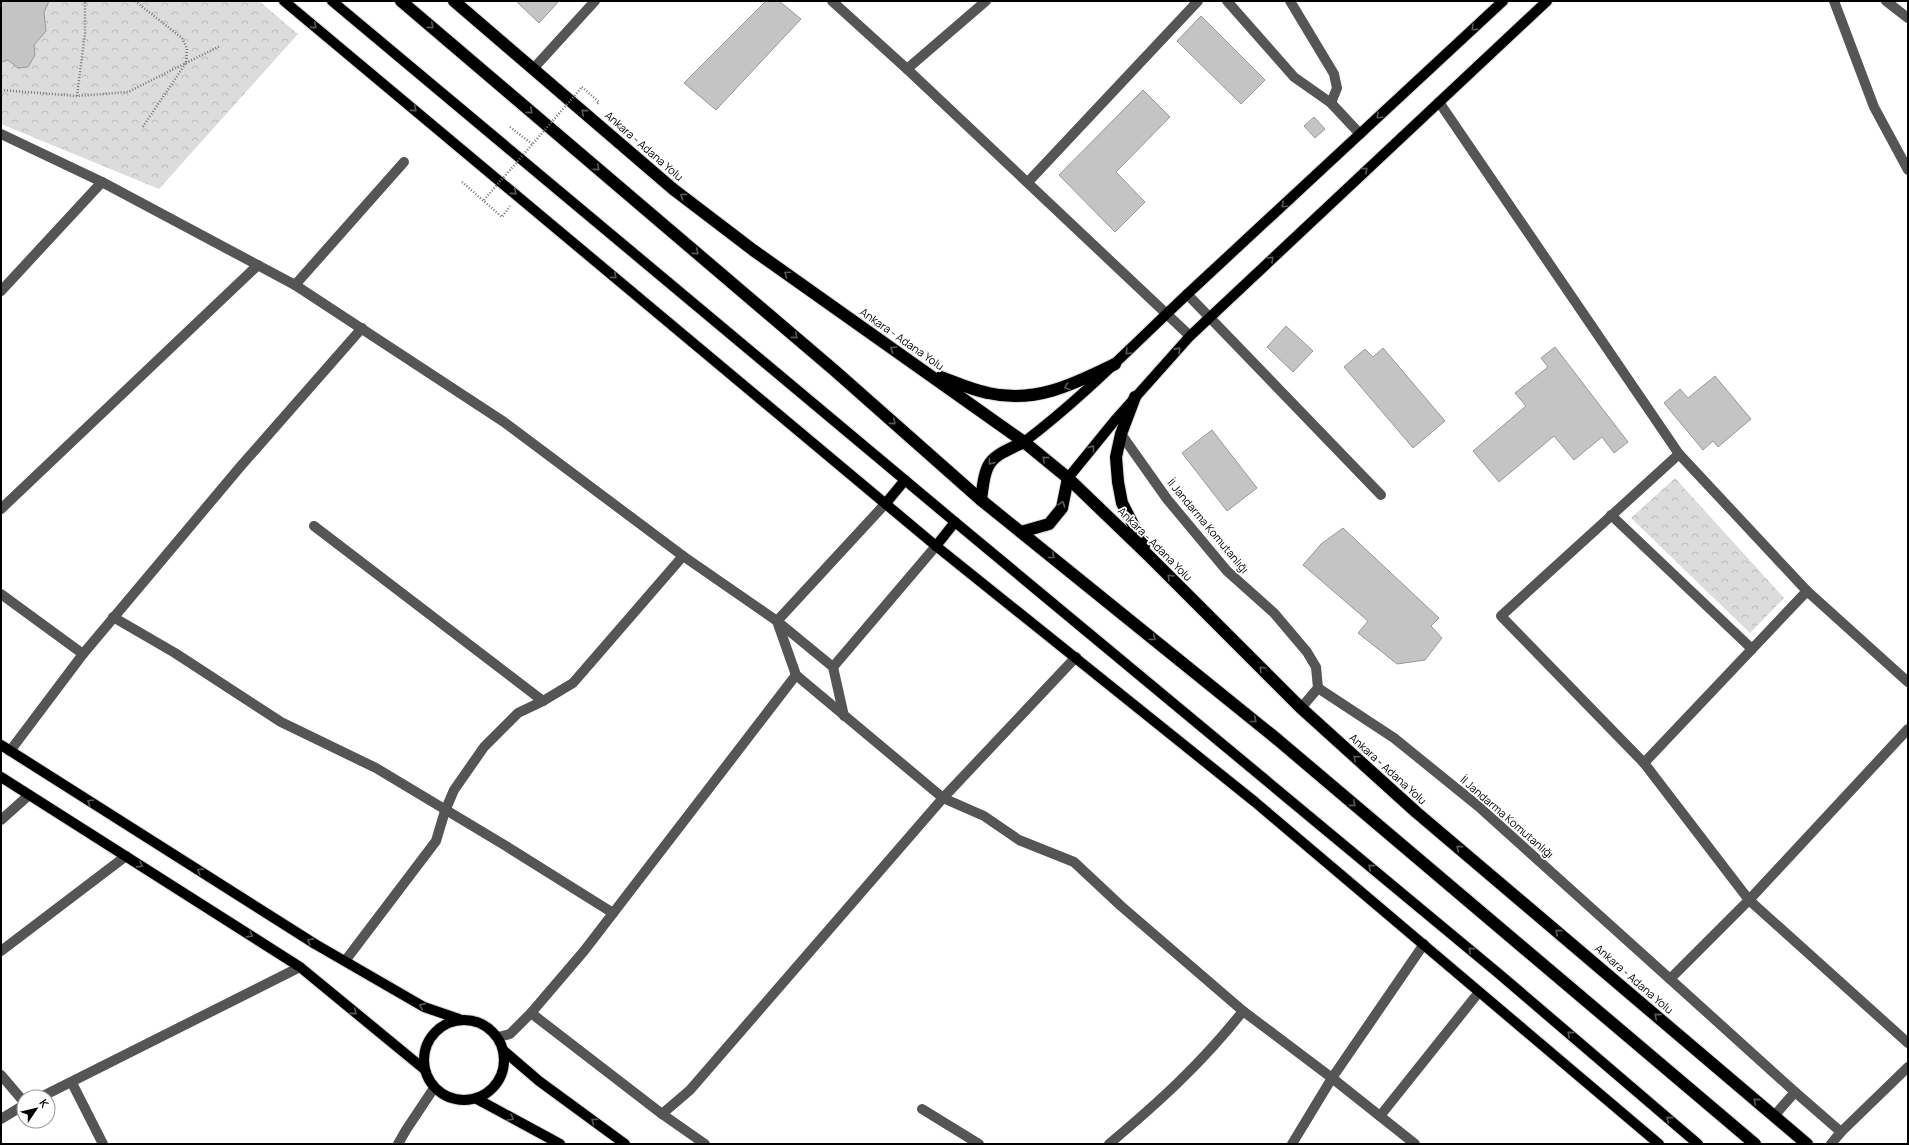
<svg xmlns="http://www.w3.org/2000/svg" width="1909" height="1145" font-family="Manrope,sans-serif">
<defs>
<pattern id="park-crowns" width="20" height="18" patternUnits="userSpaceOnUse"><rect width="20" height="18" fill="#dcdcdc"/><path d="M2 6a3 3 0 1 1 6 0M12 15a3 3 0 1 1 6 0" fill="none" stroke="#bbb"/></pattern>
</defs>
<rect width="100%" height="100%" fill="#fff"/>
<g fill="url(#park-crowns)">
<polygon points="1,1 259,1 298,34 159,189 1,124"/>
<polygon points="1675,478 1784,598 1750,633 1631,518"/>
</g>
<g fill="#c4c4c4" stroke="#999">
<polygon points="1,1 49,1 44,12 46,31 34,45 35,55 28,67 18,68 8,60 1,62"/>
<polygon points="516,1 559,1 539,23"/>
<polygon points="766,1 779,1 801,19 716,110 684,83"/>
<polygon points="1201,16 1265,80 1241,104 1177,41"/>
<polygon points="1143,90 1170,117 1116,172 1145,202 1115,232 1059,175"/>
<polygon points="1314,117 1325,129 1315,138 1304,126"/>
<polygon points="1286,326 1313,351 1293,372 1267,347"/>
<polygon points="1555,347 1628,442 1614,453 1602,437 1574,460 1554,436 1499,482 1473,451 1526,406 1515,393 1548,367 1541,358"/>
<polygon points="1383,348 1445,421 1413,448 1344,367 1365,349 1373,357"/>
<polygon points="1715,376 1751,419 1718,447 1713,441 1703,450 1664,403 1680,389 1688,398"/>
<polygon points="1212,430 1257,488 1227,511 1182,453"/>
<polygon points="1343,528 1439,618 1431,626 1442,638 1425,660 1397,664 1358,633 1368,621 1303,565 1321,544"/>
</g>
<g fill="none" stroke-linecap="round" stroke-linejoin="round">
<defs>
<g id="major">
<polyline points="284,1 936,546 1255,802 1659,1144"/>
<polyline points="332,1 955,522 1498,973 1698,1144"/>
<path d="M1024,442c62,-47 115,-103 172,-156 102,-95 204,-190 307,-285"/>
<polyline points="1068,478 1116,419 1190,336 1547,1"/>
<polyline points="886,503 905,480"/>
<polyline points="936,546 955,522"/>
<polyline points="1,745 315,944 424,1007 459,1019"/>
<polyline points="1,777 300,967 424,1069"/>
<circle cx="464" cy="1060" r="40"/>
<polyline points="504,1051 539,1081 625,1144"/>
<polyline points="477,1099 560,1144"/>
</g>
<g id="highway">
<polyline points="401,1 834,370 981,500 1278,740 1755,1144"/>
<polyline points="454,1 673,189 753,250 1024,442 1068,478 1149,556 1301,708 1416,812 1807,1144"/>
<path d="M941,377c16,6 31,13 47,16 47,11 86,-9 127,-29"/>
<polyline points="1135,397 1121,434 1116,457 1118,482 1122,503 1144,546"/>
<path d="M981,500c5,-40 6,-41 43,-58"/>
<polyline points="1021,532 1049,524 1062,508 1068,478"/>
</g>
</defs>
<use href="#major" stroke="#dbdbdb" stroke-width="12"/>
<use href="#highway" stroke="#dbdbdb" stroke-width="14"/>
<g stroke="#777" stroke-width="2.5" stroke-dasharray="1 2" stroke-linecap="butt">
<polyline points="135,1 182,38 187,48 186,63 142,128"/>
<polyline points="582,87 599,102 597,104"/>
<polyline points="1,90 77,96 128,92 220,46"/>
<polyline points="77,96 85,33 85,1"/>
<polyline points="510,127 532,144"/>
<polyline points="462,182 502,217 510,206"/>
</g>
<g stroke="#555" stroke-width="10">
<polyline points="832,1 907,69 1190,336"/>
<polyline points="1227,1 1294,77 1331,103 1360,134"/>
<polyline points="1290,1 1334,74 1337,88 1331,103"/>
<polyline points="1834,1 1874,107 1908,170"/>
<polyline points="1886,1 1908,18"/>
<polyline points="533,69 595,1"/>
<polyline points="907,69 986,1"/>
<polyline points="1439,102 1679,454 1807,591"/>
<polyline points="1,134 102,182 295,285 504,422 683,556 777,621 833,667 844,716"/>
<polyline points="1028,182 1198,1"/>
<polyline points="295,285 404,162"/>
<polyline points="1,291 102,182"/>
<polyline points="1187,294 1381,495"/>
<polyline points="1121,434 1167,499 1227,571 1274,613 1307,652 1316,667 1318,688 1301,708"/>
<polyline points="1679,454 1501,616 1644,763 1749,900 1908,1043"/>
<polyline points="886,503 777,621 796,675 943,798 984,816 1019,840 1074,862 1121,906 1243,1011 1332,1078 1415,1144"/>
<polyline points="1,509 258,265"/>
<polyline points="1611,515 1752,649"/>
<polyline points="314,526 543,701 573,683 683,556"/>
<polyline points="1,594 83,654"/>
<polyline points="113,617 175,653 281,722 376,768 506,846 613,913"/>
<polyline points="833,667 936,546"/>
<polyline points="1318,688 1394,738 1478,806 1670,979"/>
<polyline points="10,751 83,654 240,467 362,328"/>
<polyline points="1644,763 1807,591 1908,682"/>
<polyline points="1,820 29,795"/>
<polyline points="1,951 126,856"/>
<polyline points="345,961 436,841 445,811 454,790 484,747 518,713 543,701"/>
<polyline points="531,1013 662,1114 705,1144"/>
<polyline points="498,1037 510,1034 531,1013 584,951 796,675"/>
<polyline points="1,1075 24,1102"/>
<polyline points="72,1083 103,1144"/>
<polyline points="1795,1092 1841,1132"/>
<polyline points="41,1097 300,967"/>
<polyline points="922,1109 979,1144"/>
<polyline points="662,1114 690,1090 943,798 1076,657"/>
<polyline points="1380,1116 1479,992"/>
<polyline points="1774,1116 1795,1092 1670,979 1749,900 1908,729"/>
<polyline points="1,1119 24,1105"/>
<polyline points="398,1144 406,1130 434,1088"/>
<path d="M1109,1144c50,-42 93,-81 134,-133"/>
<polyline points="1292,1144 1332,1078 1424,944"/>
<polyline points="1831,1144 1841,1132 1908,1067"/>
</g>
<use href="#major" stroke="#000" stroke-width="10"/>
<use href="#highway" stroke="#000" stroke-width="12"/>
<polyline stroke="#777" stroke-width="2.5" stroke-dasharray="1 2" stroke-linecap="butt" points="484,200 582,87"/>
</g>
<defs><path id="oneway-chevron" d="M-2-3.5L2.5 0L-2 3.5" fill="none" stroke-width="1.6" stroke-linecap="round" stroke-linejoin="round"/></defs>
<g stroke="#595959">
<use href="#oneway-chevron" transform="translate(314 26) rotate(40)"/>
<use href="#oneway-chevron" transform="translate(431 26) rotate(41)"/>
<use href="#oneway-chevron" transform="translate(1474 28) rotate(137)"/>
<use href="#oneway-chevron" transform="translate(414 109) rotate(40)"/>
<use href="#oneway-chevron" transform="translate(530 111) rotate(41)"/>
<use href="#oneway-chevron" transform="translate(584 112) rotate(-139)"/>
<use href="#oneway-chevron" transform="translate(1379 116) rotate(137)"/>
<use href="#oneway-chevron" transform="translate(597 168) rotate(40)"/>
<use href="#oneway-chevron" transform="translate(1365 170) rotate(-43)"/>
<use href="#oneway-chevron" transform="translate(514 192) rotate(40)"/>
<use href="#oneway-chevron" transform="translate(683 196) rotate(-143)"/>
<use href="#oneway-chevron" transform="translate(1284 205) rotate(137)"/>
<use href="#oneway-chevron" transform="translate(696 252) rotate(40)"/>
<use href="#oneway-chevron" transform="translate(1271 259) rotate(-44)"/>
<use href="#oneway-chevron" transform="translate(787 274) rotate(-145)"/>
<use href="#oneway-chevron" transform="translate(614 276) rotate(40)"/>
<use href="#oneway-chevron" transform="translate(795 336) rotate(41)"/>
<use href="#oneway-chevron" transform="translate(893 349) rotate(-145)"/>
<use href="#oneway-chevron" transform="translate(1178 350) rotate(-48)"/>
<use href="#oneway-chevron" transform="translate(1128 352) rotate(135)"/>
<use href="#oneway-chevron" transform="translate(1067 387) rotate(160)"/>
<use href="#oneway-chevron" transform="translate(893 422) rotate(41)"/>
<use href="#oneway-chevron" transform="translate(1092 448) rotate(-51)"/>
<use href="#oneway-chevron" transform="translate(1045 459) rotate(-140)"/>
<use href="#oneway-chevron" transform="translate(991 462) rotate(129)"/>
<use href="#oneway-chevron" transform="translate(1062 504) rotate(-73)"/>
<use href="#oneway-chevron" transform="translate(1052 556) rotate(39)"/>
<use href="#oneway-chevron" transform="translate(1170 577) rotate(-135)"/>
<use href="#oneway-chevron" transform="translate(1153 638) rotate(39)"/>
<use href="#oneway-chevron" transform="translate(1262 669) rotate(-135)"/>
<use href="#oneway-chevron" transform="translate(1254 720) rotate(39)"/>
<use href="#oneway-chevron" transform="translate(1356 758) rotate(-138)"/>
<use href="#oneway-chevron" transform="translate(90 802) rotate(-148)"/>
<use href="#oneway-chevron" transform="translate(1353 804) rotate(40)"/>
<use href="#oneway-chevron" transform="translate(1459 848) rotate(-140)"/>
<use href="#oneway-chevron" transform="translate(140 865) rotate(32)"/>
<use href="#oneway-chevron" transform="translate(1371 867) rotate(-140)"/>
<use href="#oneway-chevron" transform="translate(200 871) rotate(-148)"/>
<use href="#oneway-chevron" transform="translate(1558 932) rotate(-139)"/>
<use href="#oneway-chevron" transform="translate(250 935) rotate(32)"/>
<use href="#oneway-chevron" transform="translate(310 941) rotate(-148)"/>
<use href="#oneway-chevron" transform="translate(1471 950) rotate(-140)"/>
<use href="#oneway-chevron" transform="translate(422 1006) rotate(-154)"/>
<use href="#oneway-chevron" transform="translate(354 1012) rotate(40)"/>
<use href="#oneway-chevron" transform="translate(1657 1016) rotate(-139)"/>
<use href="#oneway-chevron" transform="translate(1570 1034) rotate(-139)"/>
<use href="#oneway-chevron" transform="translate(1756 1101) rotate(-139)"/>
<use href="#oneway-chevron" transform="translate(511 1118) rotate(30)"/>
<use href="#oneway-chevron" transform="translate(1669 1119) rotate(-139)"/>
<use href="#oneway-chevron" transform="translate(594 1121) rotate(-144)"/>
</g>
<g text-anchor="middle" stroke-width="3.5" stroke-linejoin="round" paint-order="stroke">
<g font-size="11" fill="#000" stroke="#fff">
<text transform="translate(644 146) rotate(41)" y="4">Ankara - Adana Yolu</text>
<text transform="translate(902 339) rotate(35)" y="4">Ankara - Adana Yolu</text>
<text transform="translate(1208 526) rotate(50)" y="4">İl Jandarma Komutanlığı</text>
<text transform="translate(1155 544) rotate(45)" y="4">Ankara - Adana Yolu</text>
<text transform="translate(1388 769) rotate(42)" y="4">Ankara - Adana Yolu</text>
<text transform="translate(1507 817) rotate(41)" y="4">İl Jandarma Komutanlığı</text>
<text transform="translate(1634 979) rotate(41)" y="4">Ankara - Adana Yolu</text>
</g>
</g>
<rect width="1909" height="1145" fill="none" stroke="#000000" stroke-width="4"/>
<g transform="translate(36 1109) rotate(55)"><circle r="19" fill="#ffffff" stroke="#999999"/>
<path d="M0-3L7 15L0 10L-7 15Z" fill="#000000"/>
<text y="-6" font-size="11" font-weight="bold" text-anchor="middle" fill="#000000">K</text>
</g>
</svg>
